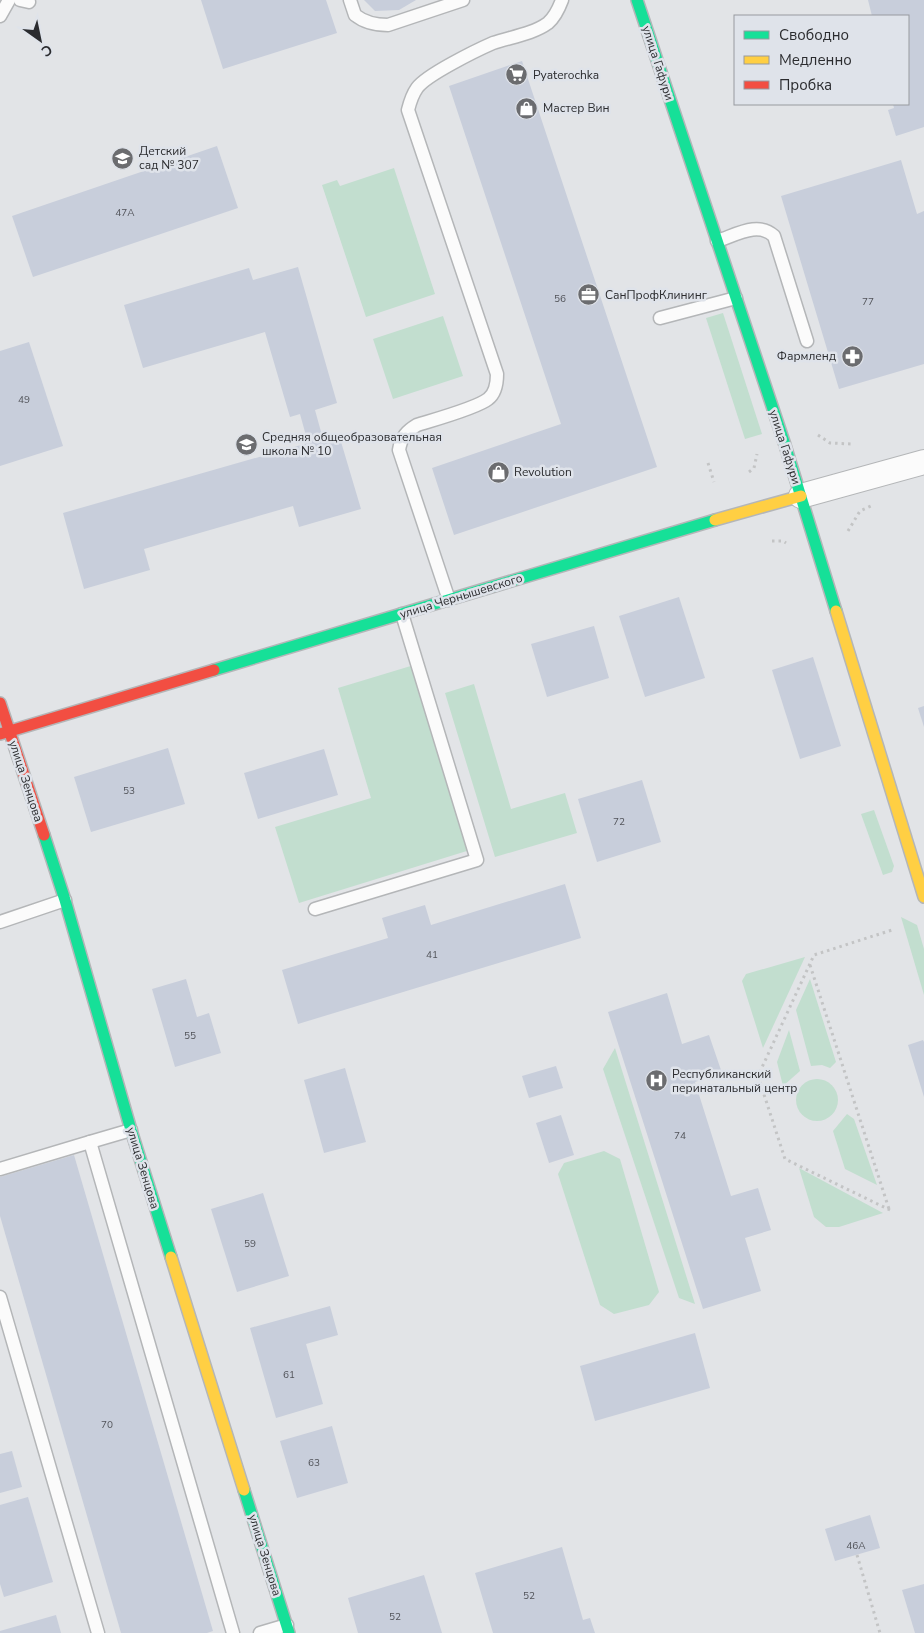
<svg xmlns="http://www.w3.org/2000/svg" width="924" height="1633" font-family="'Nunito Sans',sans-serif">
<rect width="100%" height="100%" fill="#e2e4e7"/>
<g fill="#c2decf">
<polygon points="394,168 435,294 366,317 322,185 337,180 340,186"/>
<polygon points="723,313 762,434 745,439 706,318"/>
<polygon points="443,316 463,376 393,399 373,339"/>
<polygon points="414,665 470,850 299,903 275,827 371,798 338,688"/>
<polygon points="474,684 511,809 565,793 577,833 495,857 445,693"/>
<polygon points="874,810 894,866 892,872 883,875 861,814"/>
<polygon points="901,917 917,925 924,949 924,995"/>
<polygon points="805,957 763,1048 742,981 746,974"/>
<polygon points="810,979 836,1062 830,1068 822,1065 811,1066 796,1010"/>
<polygon points="789,1030 800,1071 783,1086 777,1062"/>
<polygon points="615,1048 695,1304 679,1298 603,1069"/>
<circle cx="817" cy="1100" r="21"/>
<polygon points="847,1114 854,1119 877,1185 845,1169 833,1131"/>
<polygon points="604,1151 620,1159 659,1292 649,1305 614,1314 600,1305 558,1174 564,1163"/>
<polygon points="799,1168 883,1213 839,1227 826,1227 814,1217"/>
</g>
<g fill="#c8cedb">
<polygon points="201,0 326,0 337,33 223,69"/>
<polygon points="364,0 416,0 399,10 375,11"/>
<polygon points="868,0 924,0 924,127 896,136 888,110 894,108 893,104 908,104 908,16 872,16"/>
<polygon points="522,61 657,467 454,535 432,468 561,424 449,86"/>
<polygon points="217,146 238,208 33,277 12,216"/>
<polygon points="901,160 917,214 924,211 924,364 839,389 781,196"/>
<polygon points="298,267 337,403 315,410 323,439 339,435 361,509 299,527 293,506 144,549 150,570 84,589 63,513 308,443 300,414 290,417 265,332 143,368 124,305 249,268 253,280"/>
<polygon points="29,342 63,446 0,466 0,351"/>
<polygon points="679,597 705,678 645,697 619,616"/>
<polygon points="594,626 609,678 547,697 531,644"/>
<polygon points="813,657 841,746 800,759 772,670"/>
<polygon points="924,706 924,727 918,708"/>
<polygon points="168,748 185,804 91,832 74,777"/>
<polygon points="324,749 338,795 258,819 244,773"/>
<polygon points="642,780 661,842 597,862 578,799"/>
<polygon points="565,884 581,938 298,1024 282,970 388,938 382,918 425,905 431,925"/>
<polygon points="186,979 197,1017 209,1013 221,1053 175,1067 152,989"/>
<polygon points="667,993 682,1044 709,1035 722,1073 695,1082 731,1196 758,1188 771,1230 745,1238 761,1291 703,1309 608,1012"/>
<polygon points="923,1040 924,1042 924,1097 908,1045"/>
<polygon points="556,1066 563,1088 529,1098 522,1076"/>
<polygon points="345,1068 366,1142 324,1153 304,1080"/>
<polygon points="561,1115 574,1155 549,1163 536,1123"/>
<polygon points="74,1155 213,1631 207,1633 121,1633 0,1216 0,1177"/>
<polygon points="263,1193 289,1276 237,1292 211,1209"/>
<polygon points="330,1306 338,1335 306,1344 323,1404 276,1418 250,1328"/>
<polygon points="695,1333 710,1388 595,1421 580,1366"/>
<polygon points="332,1426 348,1483 297,1498 280,1441"/>
<polygon points="12,1451 22,1487 0,1493 0,1454"/>
<polygon points="28,1497 53,1582 4,1597 0,1584 0,1505"/>
<polygon points="870,1515 880,1548 835,1561 825,1529"/>
<polygon points="562,1547 583,1620 590,1618 595,1633 493,1633 475,1573"/>
<polygon points="424,1575 442,1633 358,1633 348,1598"/>
<polygon points="924,1584 924,1633 915,1633 902,1590"/>
<polygon points="56,1615 61,1633 0,1633 0,1631"/>
</g>
<g fill="none" stroke-linecap="round" stroke-linejoin="round">
<defs>
<g id="lane">
<polyline points="20,0 29,2"/>
<path d="M350,0l5,15c10,8 20,10 33,10l75,-25"/>
<polyline points="0,16 9,0"/>
<path d="M717,241c19,-6 41,-20 57,-5l33,105"/>
<polyline points="660,318 736,298"/>
<path d="M449,600l-50,-150c2,-13 8,-19 18,-25 16,-5 60,-17 71,-26 8,-6 9,-16 9,-25l-89,-264c2,-8 4,-15 9,-22 9,-13 60,-38 76,-45 18,-6 40,-9 55,-20 7,-6 11,-15 14,-23"/>
<polyline points="315,909 477,860 402,614"/>
<polyline points="0,922 65,900"/>
<polyline points="90,1142 131,1130"/>
<polyline points="0,1169 90,1142 233,1633"/>
<polyline points="0,1297 98,1633"/>
<polyline points="260,1633 287,1625"/>
</g>
<polyline id="street" points="801,496 924,462"/>
<g id="fast">
<polyline points="637,0 785,445 836,611"/>
<polyline points="214,670 715,520"/>
<polyline points="44,835 65,900 131,1130 171,1257"/>
<polyline points="244,1490 289,1633"/>
</g>
<g id="slow">
<polyline points="715,520 801,496"/>
<polyline points="836,611 924,897"/>
<polyline points="171,1257 244,1490"/>
</g>
<g id="jam">
<polyline points="0,703 44,835"/>
<polyline points="0,734 214,670"/>
</g>
</defs>
<use href="#lane" stroke="#b4b6b8" stroke-width="15"/>
<use href="#street" stroke="#b4b6b8" stroke-width="26"/>
<use href="#fast" stroke="#b4b6b8" stroke-width="14"/>
<use href="#slow" stroke="#b4b6b8" stroke-width="14"/>
<use href="#jam" stroke="#b4b6b8" stroke-width="14"/>
<g stroke="#c3c4c5" stroke-width="3" stroke-dasharray="2.5 4" stroke-linecap="butt">
<polyline points="818,435 830,443 852,444"/>
<polyline points="708,463 714,482"/>
<polyline points="749,472 754,468 757,454"/>
<polyline points="848,531 860,511 871,506"/>
<polyline points="772,541 783,541 786,543"/>
<polyline points="810,965 889,1209"/>
<polyline points="890,1210 785,1159 758,1076 814,955 892,930"/>
<polyline points="857,1555 880,1633"/>
</g>
<use href="#lane" stroke="#fbfbfb" stroke-width="12"/>
<use href="#street" stroke="#fbfbfb" stroke-width="24"/>
<use href="#fast" stroke="#16e098" stroke-width="11"/>
<use href="#slow" stroke="#ffcf43" stroke-width="11"/>
<use href="#jam" stroke="#f24e42" stroke-width="11"/>
</g>
<defs>
<symbol id="supermarket-disc" viewBox="-11 -11 22 22"><circle r="9.5" fill="#6b6c6f" stroke="#dfe3ea"/><path d="M-6-5.5h2.5l.6 2H6L4.5 2H-2.5L-4.4-4H-6ZM-1.5 3.2a1.3 1.3 0 1 0 .1 0ZM3 3.2a1.3 1.3 0 1 0 .1 0Z" fill="#fff"/></symbol>
<symbol id="shop-disc" viewBox="-11 -11 22 22"><circle r="9.5" fill="#6b6c6f" stroke="#dfe3ea"/><path d="M-5-2.5h2.3a2.7 3.5 0 0 1 5.4 0H5L5.5 6h-11ZM-1.5-2.5h3a1.5 2.3 0 0 0-3 0Z" fill="#fff"/></symbol>
<symbol id="school-disc" viewBox="-11 -11 22 22"><circle r="9.5" fill="#6b6c6f" stroke="#dfe3ea"/><path d="M0-5L7-2L0 1L-7-2ZM-4 1L0 2.5L4 1V4Q0 6-4 4Z" fill="#fff"/></symbol>
<symbol id="office-disc" viewBox="-11 -11 22 22"><circle r="9.5" fill="#6b6c6f" stroke="#dfe3ea"/><path d="M-6-3h4V-5.5h4V-3h4V5H-6ZM-1-4.5V-3h2v-1.5ZM-6 0V1H6V0Z" fill="#fff"/></symbol>
<symbol id="pharmacy-disc" viewBox="-11 -11 22 22"><circle r="9.5" fill="#6b6c6f" stroke="#dfe3ea"/><path d="M-2-6h4v4h4v4h-4v4h-4v-4h-4v-4h4Z" fill="#fff"/></symbol>
<symbol id="hospital-disc" viewBox="-11 -11 22 22"><circle r="9.5" fill="#6b6c6f" stroke="#dfe3ea"/><path d="M-5-5h3v3.5h4V-5h3V5h-3V1.5h-4V5h-3Z" fill="#fff"/></symbol>
</defs>
<g fill-rule="evenodd">
<use href="#supermarket-disc" x="504" y="62" width="25" height="25"/>
<use href="#shop-disc" x="514" y="96" width="25" height="25"/>
<use href="#school-disc" x="110" y="146" width="25" height="25"/>
<use href="#office-disc" x="576" y="282" width="25" height="25"/>
<use href="#pharmacy-disc" x="840" y="344" width="25" height="25"/>
<use href="#school-disc" x="234" y="432" width="25" height="25"/>
<use href="#shop-disc" x="486" y="460" width="25" height="25"/>
<use href="#hospital-disc" x="644" y="1068" width="25" height="25"/>
</g>
<g text-anchor="middle" stroke-width="5" stroke-linejoin="round" paint-order="stroke">
<g font-size="10" fill="#52545a">
<text x="125" y="216">47А</text>
<text x="560" y="302">56</text>
<text x="868" y="305">77</text>
<text x="24" y="403">49</text>
<text x="129" y="794">53</text>
<text x="619" y="825">72</text>
<text x="432" y="958">41</text>
<text x="190" y="1039">55</text>
<text x="680" y="1139">74</text>
<text x="250" y="1247">59</text>
<text x="289" y="1378">61</text>
<text x="107" y="1428">70</text>
<text x="314" y="1466">63</text>
<text x="856" y="1549">46А</text>
<text x="529" y="1599">52</text>
<text x="395" y="1620">52</text>
</g>
<g font-size="12" fill="#2b2c2f" stroke="#dfe3ea">
<text transform="translate(658 63) rotate(72)" y="4">улица Гафури</text>
<text transform="translate(785 447) rotate(72)" y="4">улица Гафури</text>
<text transform="translate(461 596) rotate(-17)" y="4">улица Чернышевского</text>
<text transform="translate(26 781) rotate(72)" y="4">улица Зенцова</text>
<text transform="translate(143 1168) rotate(73)" y="4">улица Зенцова</text>
<text transform="translate(265 1555) rotate(73)" y="4">улица Зенцова</text>
</g>
<g font-size="12" fill="#2b2c2f" stroke="#dfe3ea" text-anchor="start">
<text x="533" y="79">Pyaterochka</text>
<text x="543" y="112">Мастер Вин</text>
<text x="139" y="155">Детский<tspan x="139" dy="14">сад № 307</tspan></text>
<text x="605" y="299">СанПрофКлининг</text>
<text x="836" y="360" text-anchor="end">Фармленд</text>
<text x="262" y="441">Средняя общеобразовательная<tspan x="262" dy="14">школа № 10</tspan></text>
<text x="514" y="476">Revolution</text>
<text x="672" y="1078">Республиканский<tspan x="672" dy="14">перинатальный центр</tspan></text>
</g>
</g>
<rect x="734" y="15" width="175" height="90" fill="#dfe3ea" stroke="#979a9f"/>
<rect x="744" y="31" width="25" height="8" fill="#16e098" stroke="#979a9f"/>
<text x="779" y="40" font-size="15" fill="#2b2c2f">Свободно</text>
<rect x="744" y="56" width="25" height="8" fill="#ffcf43" stroke="#979a9f"/>
<text x="779" y="65" font-size="15" fill="#2b2c2f">Медленно</text>
<rect x="744" y="81" width="25" height="8" fill="#f24e42" stroke="#979a9f"/>
<text x="779" y="90" font-size="15" fill="#2b2c2f">Пробка</text>
<g transform="translate(40 40) rotate(147)" stroke="#dfe3ea" stroke-width="4" paint-order="stroke">
<path d="M0-4L9 19L0 12L-9 19Z" fill="#2b2c2f"/>
<text y="-8" font-size="14" font-weight="bold" text-anchor="middle" fill="#2b2c2f">С</text>
</g>
</svg>
